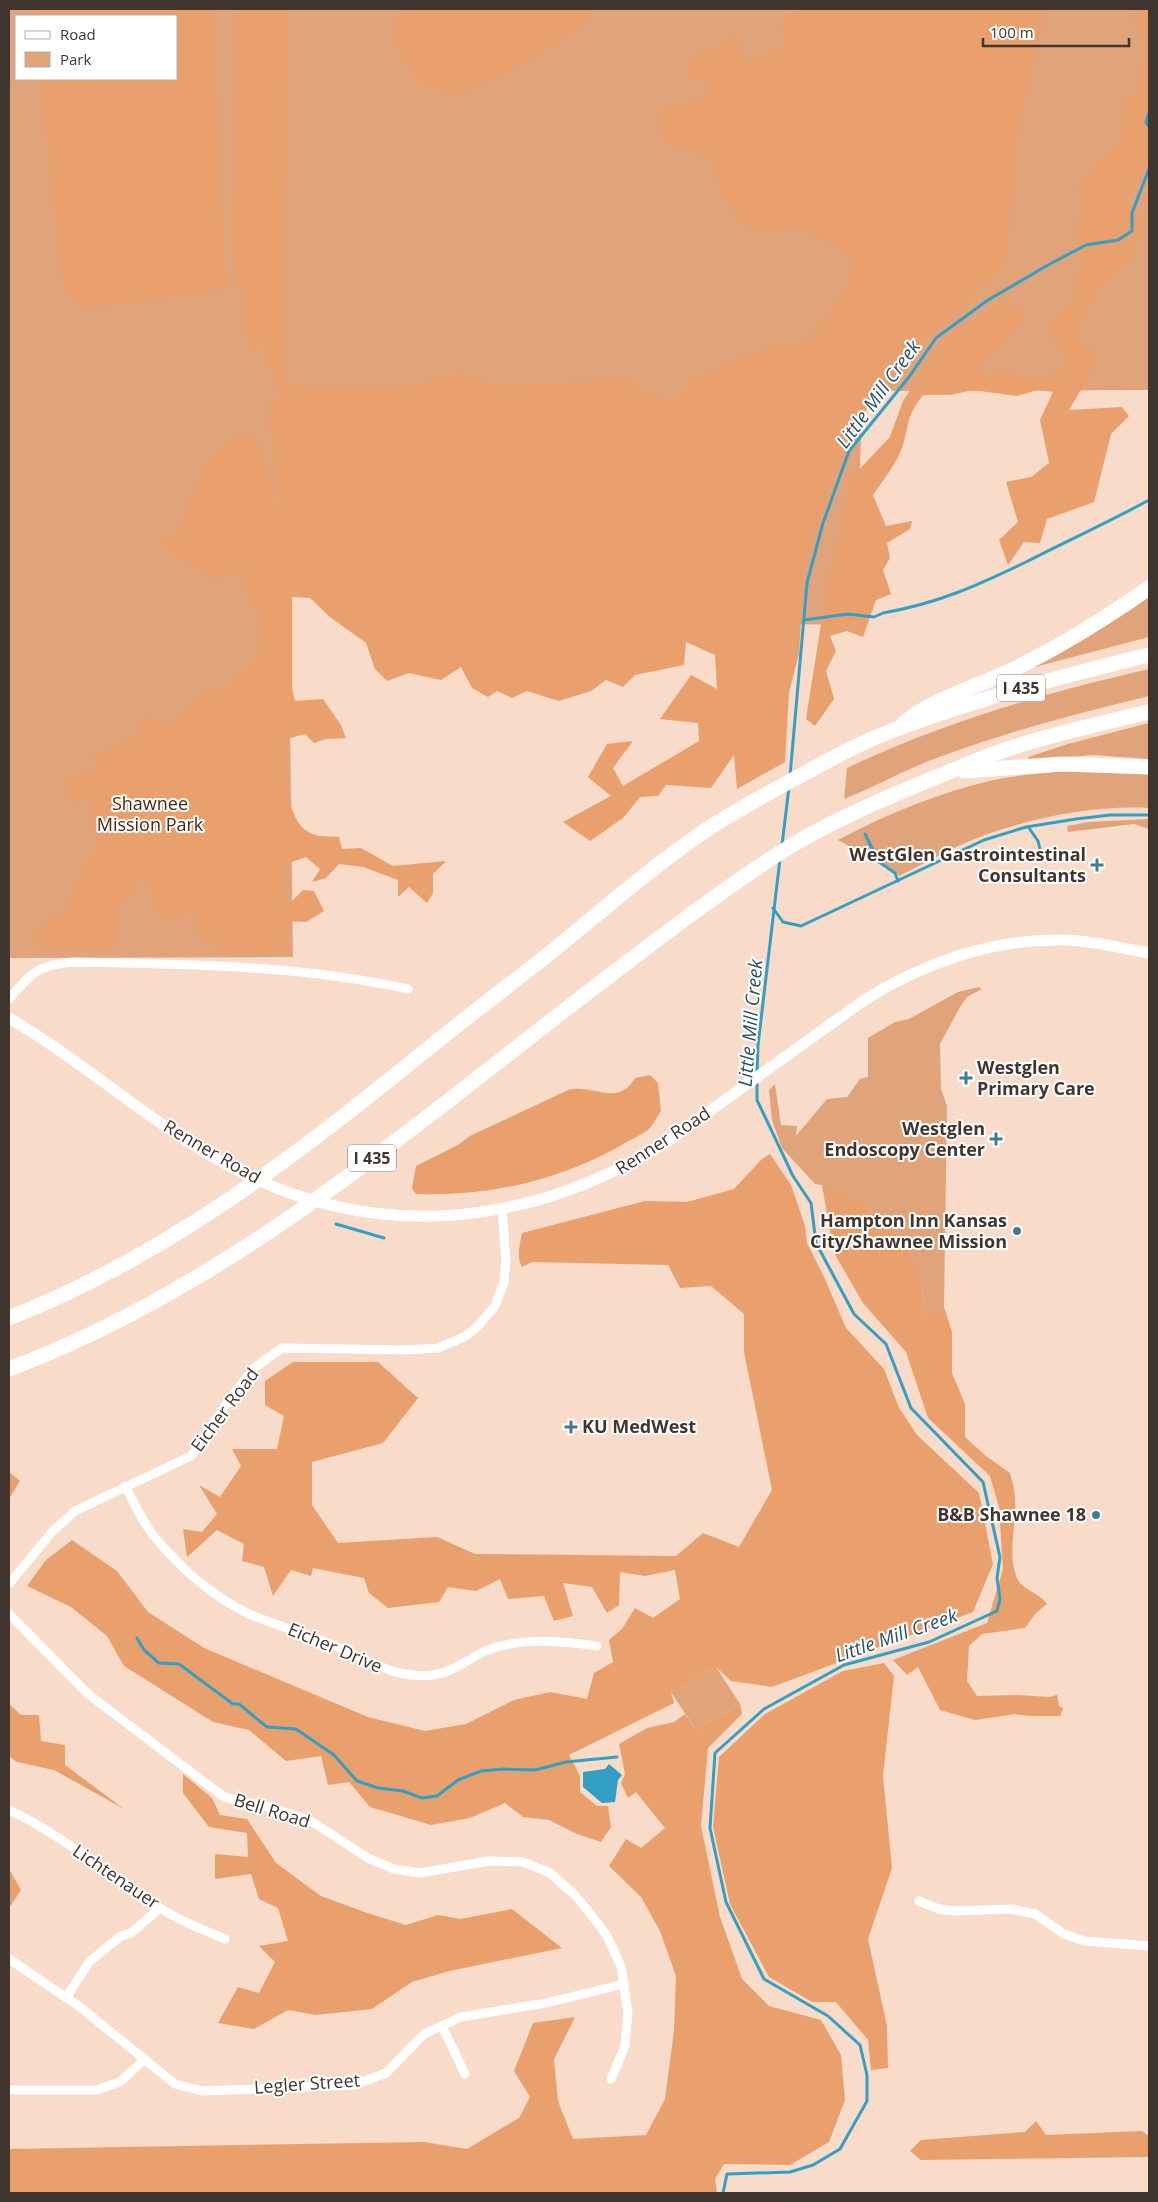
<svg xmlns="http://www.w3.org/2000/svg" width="1158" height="2202" font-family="'Open Sans',sans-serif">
<rect width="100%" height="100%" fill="#f8dbc9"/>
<g fill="#e1a37a" fill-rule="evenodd">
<path d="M9,9h1140v381l-287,1 -6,234 -150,-2 -418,-57 5,391 -284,1zM16,16h160v63h-160z"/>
<polygon points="1149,594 1149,637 1031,668"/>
<path d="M1149,669v27c-70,17 -140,35 -207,60 -34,12 -65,30 -98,43l3,-31c97,-46 198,-75 302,-99z"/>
<polygon points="1149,723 1149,759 1094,755 1029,760 1028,757 1068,744"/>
<path d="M1066,771l83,3v34c-53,-3 -114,9 -164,27 -30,11 -58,27 -86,41l-2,-3 -59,-33c49,-26 102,-48 156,-60 24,-5 48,-7 72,-9z"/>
<polygon points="1149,819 1149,829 1134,824 1068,832 1067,826 1089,822"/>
<polygon points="979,987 982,989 967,997 960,1007 940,1044 941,1089 947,1106 944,1307 925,1317 922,1288 822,1185 815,1184 782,1148 772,1120 769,1090 775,1084 781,1125 797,1126 796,1136 827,1099 847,1097 860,1079 868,1077 868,1038 895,1022 909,1019 958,992"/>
<polygon points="716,1667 740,1704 696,1730 671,1692"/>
</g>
<g fill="#e9a06d">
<polygon points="32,9 213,9 226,289 87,309 64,292 40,79 176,79 176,16 33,16"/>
<path d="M237,9h51l-4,373 9,5h110l58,-14 39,14 133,-8 6,14 34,8 15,-18 64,-30 57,-13 39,-53 4,-30 -52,-30 -52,3 -26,-33 -12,-41 -44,-13 -10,-18 8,-18 21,-4 21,-8 6,-12 -24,-4 -1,-10 4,-12 34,-13 7,-7 7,1c4,9 2,16 7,24 15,-1 31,-13 40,-25l-4,-10 3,-11 18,-7h243l-28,117 -12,137 -34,36 -61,52 -37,47 -26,42 -43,120 -6,94 -10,38 -4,70 -48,27 -3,-34 -23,33 -45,-3 -8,11 -18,1 -17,21 -33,23 -27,-19 48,-26 -23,-19 19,-33 26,-3 -20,27 10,18 76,-45 -1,-18 -38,-4 31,-44 26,14 -2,-34 -29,-13 -2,23 -49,10 -12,12 -17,-7 -15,11 -32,10 -32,-10 -15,7 -15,-7 -9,6 -16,-9 -11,-21 -20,13 -32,-7 -22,8 -12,-12 -9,-26 -36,-26 -20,-19 -18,-1v91l3,13 28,-2 18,26 5,13 -20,1 -12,4 -9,-9 -19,5c1,27 -4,86 29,96 7,2 17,1 24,2l3,12 19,-1 32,18 53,-5 -13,13v19l-6,10 -18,-16 -11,10v-17l-35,-13 -24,-3 -13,14 -14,4 8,-13 -14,-12 -20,7 -1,44 18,-18 11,1 10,20 -18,11 -20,-1 1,31h-67l-4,-12 -10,3 -11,-9 5,-13 -12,-11 -12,12 -19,-10 -8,-27 -13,-9 -1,18 -19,12 6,12 -10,30h-70l-13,-10 18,-18 17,-5 20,-51 16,-16 -8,-23v-28l-19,5 -11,-18 37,-17 -6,-11 13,-8 30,-9 9,-23 27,9 15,-13 13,-19 25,-4 31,-29 7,-37 -18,-30v-22l-30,8 -35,-19 -21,-22 19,-2 8,-26 23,-52 30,-23h17l27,93 -15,-122 17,-13 -9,-4 -3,-25 -8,3 -3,-23 -9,10 -9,-21v-47l-9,-2z"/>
<polygon points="402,9 597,9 592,16 558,42 511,71 459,95 421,85 391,39"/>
<path d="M1131,9h18v151l-22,40 17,22 -13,37 -34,35 -19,34 -2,10 4,7 9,2 10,13 -30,50 53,-3 7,9 -18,18 -17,68 -47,17 -7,24 -16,-1 -16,23 -9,-25 19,-18 -12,-40 25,-5 18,-14 -9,-43 13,-28 -15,-2 -22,6 -43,-6 -23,5h-27c-17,22 -13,26 -20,50 -6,18 -19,34 -30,50l13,31 26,-5 -2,8 -23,14 3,15 -7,12 8,24 -15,6 -13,37 -16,-6 -17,5 6,15 -10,20 8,28 -19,27 -9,-7 18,-114 27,-127 39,-41 13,-36 42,-63 63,-39 7,9 10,1 -2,13 -23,27 -18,13 1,14 27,-3 28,6 25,-8 6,-11 -18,-21 -3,-13 6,-9 18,-14 9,-39v-20l-5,-9v-11l8,-12 1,-13 -8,-6c5,-23 25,-34 42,-50l4,-41 11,-5 12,-44z"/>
<path d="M650,1075l8,8 3,28c-4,6 -8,14 -13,19 -7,5 -16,9 -23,13 -63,37 -137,54 -209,51l-4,-6 4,-22 42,-21 12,-9 98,-46c25,-7 50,18 67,-12z"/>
<path d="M770,1154l21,31 14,41 2,17 18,36 21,49 38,41 15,39 18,27 62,58 14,71 -20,48 -201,75 -41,-6 -15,-14 -45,25 3,11 -105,52 11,21v16l17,14h11l3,21 -10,15 -24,-8 -28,-14 -26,-3 -18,-14 -35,15 -39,7 -61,-18 -21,-25 -21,3 -7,-29 -35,5 -37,-31 -36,-8 -89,-56 -17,-30 -36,-29 -44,-21 19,-26 26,-20 45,31 31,41 56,36 164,69 57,14 41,-7 48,-24 36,-8 37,7 7,-26 19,-11 -4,-22 13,-11 13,-21 18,10 27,-19 -5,-29 -30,6 -25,-4 -1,33 -12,8 -15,-26 -29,-4 10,33 -19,5 -10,-25 -36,3 -8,-20 -24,12 -28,-4 -9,15 -51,6 -19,-15 -5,-15 -51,-10 -2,8 -20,-6 -18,26 -9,-29 -22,-6 2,-17 -27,-14 -30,27 -4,-28 19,3 15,-18 -18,-29 21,12 21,-31 -9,-17h45l7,-33 -19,-11v-24l28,-19h85l40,36 -35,45 -71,19v43l26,38 99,-6 38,17 201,2 27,-23 36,14 33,-57 -28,-138v-38l-33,-28 -31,2 -12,-23 -136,-3 -10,5c-6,-11 -2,-23 0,-34l123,-32 42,1 47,-13 28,-30z"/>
<path d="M822,1185l42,20 46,51 12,31 3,29 19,-9 8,25v41l13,31v33l21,19 24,17c2,8 5,17 5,26 2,25 -9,57 3,81 6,11 22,13 29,24l-11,9 -11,15 -43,6 -13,12 -2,35 10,15 42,-1 30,2 8,-2 2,11 4,2 -3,8h-31l-14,-2 -40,6 -35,-10 -22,-43 -11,8 -14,-15 94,-37 16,-54 -4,-62 -9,-31 -62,-58 -22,-66 -43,-49 -29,-50z"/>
<polygon points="9,1472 20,1481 9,1499"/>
<polygon points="884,1663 894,1676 883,1776 892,1868 868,1939 887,2026 888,2068 871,2070 868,2040 836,2002 812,2002 769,1977 730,1904 713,1827 719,1757 765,1714 843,1671"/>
<polygon points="9,1704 21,1715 39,1715 41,1741 65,1745 65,1765 124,1809 54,1770 17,1762 9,1756"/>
<polygon points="740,1704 742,1714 708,1748 701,1826 720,1917 742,1979 769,2006 821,2020 841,2055 845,2100 829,2142 790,2165 724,2164 715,2179 717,2193 9,2193 9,2149 424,2142 467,2149 519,2118 530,2097 514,2071 533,2023 575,2017 554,2059 558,2101 573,2139 646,2135 665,2099 674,2031 676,1976 660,1931 641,1897 609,1866 626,1839 641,1848 665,1828 636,1792 628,1798 621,1783 625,1774 619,1744 647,1728 674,1722 685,1714 696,1730"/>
<polygon points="183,1774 212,1798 220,1815 247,1819 276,1863 321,1896 367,1913 406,1925 438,1915 460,1919 512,1909 562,1948 449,1971 412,1982 372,2009 316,2015 288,2010 254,2029 218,2023 238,1987 259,1993 275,1962 259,1946 288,1941 278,1908 259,1899 251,1874 215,1879 215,1854 248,1857 247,1833 209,1827 183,1793"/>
<polygon points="9,1869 21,1890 9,1908"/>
<polygon points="1036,2121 1046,2135 1142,2131 1149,2136 1149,2157 921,2160 910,2151 921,2140 1025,2132"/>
</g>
<polygon fill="#32a0c4" points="609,1764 622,1775 618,1780 615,1802 602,1803 583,1787 583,1772 605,1769"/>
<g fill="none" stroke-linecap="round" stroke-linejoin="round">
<g stroke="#32a0c4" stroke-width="3">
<polyline points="1149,113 1146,122 1149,127"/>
<path d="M804,620l44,-6 26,3 9,-4c56,-10 93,-27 143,-51 41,-21 83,-40 123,-62"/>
<polyline points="790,776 807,583 823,523 849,451 909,377 936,338 988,300 1048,265 1086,245 1118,240 1132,231 1132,213 1149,169"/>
<polyline points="1029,828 1038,841 1040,849"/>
<polyline points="865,834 879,862 895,873 898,881"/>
<polyline points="782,845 789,787"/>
<polyline points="773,908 783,922 801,926 984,840 1026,827 1076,819 1110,815 1149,815"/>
<polyline points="757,1074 758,1045 780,859"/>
<polyline points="336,1224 384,1238"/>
<polyline points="137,1638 144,1650 159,1663 179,1664 233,1704 239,1704 267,1727 296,1729 334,1755 357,1781 378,1788 403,1791 422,1798 437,1796 458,1780 481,1771 504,1769 535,1770 566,1762 617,1757"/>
<polyline points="723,2193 727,2174 790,2172 813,2165 840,2149 867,2101 867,2075 860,2045 828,2016 764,1979 726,1902 710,1828 715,1753 764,1709 844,1665 929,1642 997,1611 1000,1599 997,1578 1000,1557 983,1482 911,1408 886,1344 854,1314 816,1243 811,1203 793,1176 757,1100 757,1080"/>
</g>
<g stroke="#fff" stroke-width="9">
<path d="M9,999c23,-26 28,-34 64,-37 114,2 223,3 335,27"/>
<path d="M125,1486c9,16 17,35 28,49 25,31 60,62 96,79 29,12 60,21 89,33 33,14 62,35 100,27 17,-3 32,-16 47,-23 34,-14 77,-10 112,-5"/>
<polyline points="9,1584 52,1532 75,1511 191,1456 231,1397 254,1368 282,1348 408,1350 438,1348 466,1336 478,1326 495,1306 504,1282 506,1261 502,1210"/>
<polyline points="9,1614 88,1694 224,1797 269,1807 311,1821 368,1858 394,1869 420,1873 489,1861 523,1862 550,1873 575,1895 597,1922 607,1936 621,1966 628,2013 625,2046 611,2079"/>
<path d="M9,1810c54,25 101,66 151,98 20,13 43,22 65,31"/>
<polyline points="919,1901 939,1909 954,1911 1011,1909 1035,1914 1064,1934 1084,1941 1149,1946"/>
<polyline points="9,1959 80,2007 175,2084 203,2091 354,2085 386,2073 424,2034 461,2017 546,2003 624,1984"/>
<polyline points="66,1998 89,1962 121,1936 131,1933 160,1908"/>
<polyline points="442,2026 465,2074"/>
<polyline points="9,2090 96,2090 120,2082 145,2059"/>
</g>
<path stroke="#fff" stroke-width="11" d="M9,1018c77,45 143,107 222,149 146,77 300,60 437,-26l195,-140c60,-38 130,-63 203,-61 28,1 56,8 83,13"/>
<g stroke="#fff" stroke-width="15">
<path d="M904,723c31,-26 74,-36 110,-54 47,-23 92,-51 135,-81"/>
<polyline points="964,771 1062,764 1149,767"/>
<path d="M9,1318c160,-63 289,-164 421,-271 43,-35 88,-68 131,-103 49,-40 96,-81 148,-116 28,-18 58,-34 87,-50 33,-18 67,-37 103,-50 81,-30 166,-53 250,-73"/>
<path d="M9,1369c224,-84 407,-246 595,-389 62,-47 124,-95 190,-136 46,-27 96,-48 145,-68 27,-11 54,-23 81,-31 42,-13 86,-23 129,-33"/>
</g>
</g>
<g fill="#3f7c93" stroke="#fff" stroke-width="2">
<path d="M1094.5 857.5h5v5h5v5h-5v5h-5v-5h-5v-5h5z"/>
<path d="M963.5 1070.5h5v5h5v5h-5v5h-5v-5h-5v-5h5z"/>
<path d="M993.5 1131.5h5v5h5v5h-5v5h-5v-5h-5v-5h5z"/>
<circle cx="1017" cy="1231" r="5"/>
<path d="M568.5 1419.5h5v5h5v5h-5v5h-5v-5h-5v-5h5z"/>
<circle cx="1096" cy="1515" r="5"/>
</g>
<g text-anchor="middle" stroke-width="4" stroke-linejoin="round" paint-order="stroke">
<g fill="#fff" stroke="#7a726d" stroke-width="1">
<rect x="997" y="674.5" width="48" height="27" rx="4"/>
<rect x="348" y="1144.5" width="48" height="27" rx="4"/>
</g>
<g font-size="16" font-weight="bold" fill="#41362f">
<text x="1021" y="694">I 435</text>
<text x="372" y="1164">I 435</text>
</g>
<g font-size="18" fill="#452812" stroke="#fff">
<text x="150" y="810">Shawnee<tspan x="150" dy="21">Mission Park</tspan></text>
</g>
<g font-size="18" font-weight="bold" fill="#41362f" stroke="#fff" text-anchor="end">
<text x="1086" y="861">WestGlen Gastrointestinal<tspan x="1086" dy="21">Consultants</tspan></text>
<text x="977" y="1074" text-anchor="start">Westglen<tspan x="977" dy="21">Primary Care</tspan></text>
<text x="985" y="1135">Westglen<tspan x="985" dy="21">Endoscopy Center</tspan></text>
<text x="1007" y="1227">Hampton Inn Kansas<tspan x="1007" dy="21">City/Shawnee Mission</tspan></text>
<text x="582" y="1433" text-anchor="start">KU MedWest</text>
<text x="1086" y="1521">B&amp;B Shawnee 18</text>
</g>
<g font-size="18" fill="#41362f" stroke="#fff">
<text transform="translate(663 1141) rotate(-33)" y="6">Renner Road</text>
<text transform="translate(212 1152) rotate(30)" y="6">Renner Road</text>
<text transform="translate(225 1410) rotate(-53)" y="6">Eicher Road</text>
<text transform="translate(335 1648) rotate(23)" y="6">Eicher Drive</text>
<text transform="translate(272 1811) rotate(17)" y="6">Bell Road</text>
<text transform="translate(116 1877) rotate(34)" y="6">Lichtenauer</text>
<text transform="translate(307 2084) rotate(-4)" y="6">Legler Street</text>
</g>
<g font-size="19" font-style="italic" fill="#265363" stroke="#fff">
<text transform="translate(878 394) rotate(-54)" y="7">Little Mill Creek</text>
<text transform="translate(750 1023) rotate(-85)" y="7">Little Mill Creek</text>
<text transform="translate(896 1635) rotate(-19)" y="7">Little Mill Creek</text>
</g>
</g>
<rect width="1158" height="2202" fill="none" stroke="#41362f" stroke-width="20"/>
<rect x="15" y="15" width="162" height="65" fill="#ffffff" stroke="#b3afac"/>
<rect x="25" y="31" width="25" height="8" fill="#ffffff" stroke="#b3afac"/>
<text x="60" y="40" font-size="15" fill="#41362f">Road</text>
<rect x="25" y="52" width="25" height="15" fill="#e1a37a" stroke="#b3afac"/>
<text x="60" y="65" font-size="15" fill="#41362f">Park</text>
<path d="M983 38v8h146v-8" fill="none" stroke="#41362f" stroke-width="2.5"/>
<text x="990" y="38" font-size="15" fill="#41362f" stroke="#ffffff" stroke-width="4" paint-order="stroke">100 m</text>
</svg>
